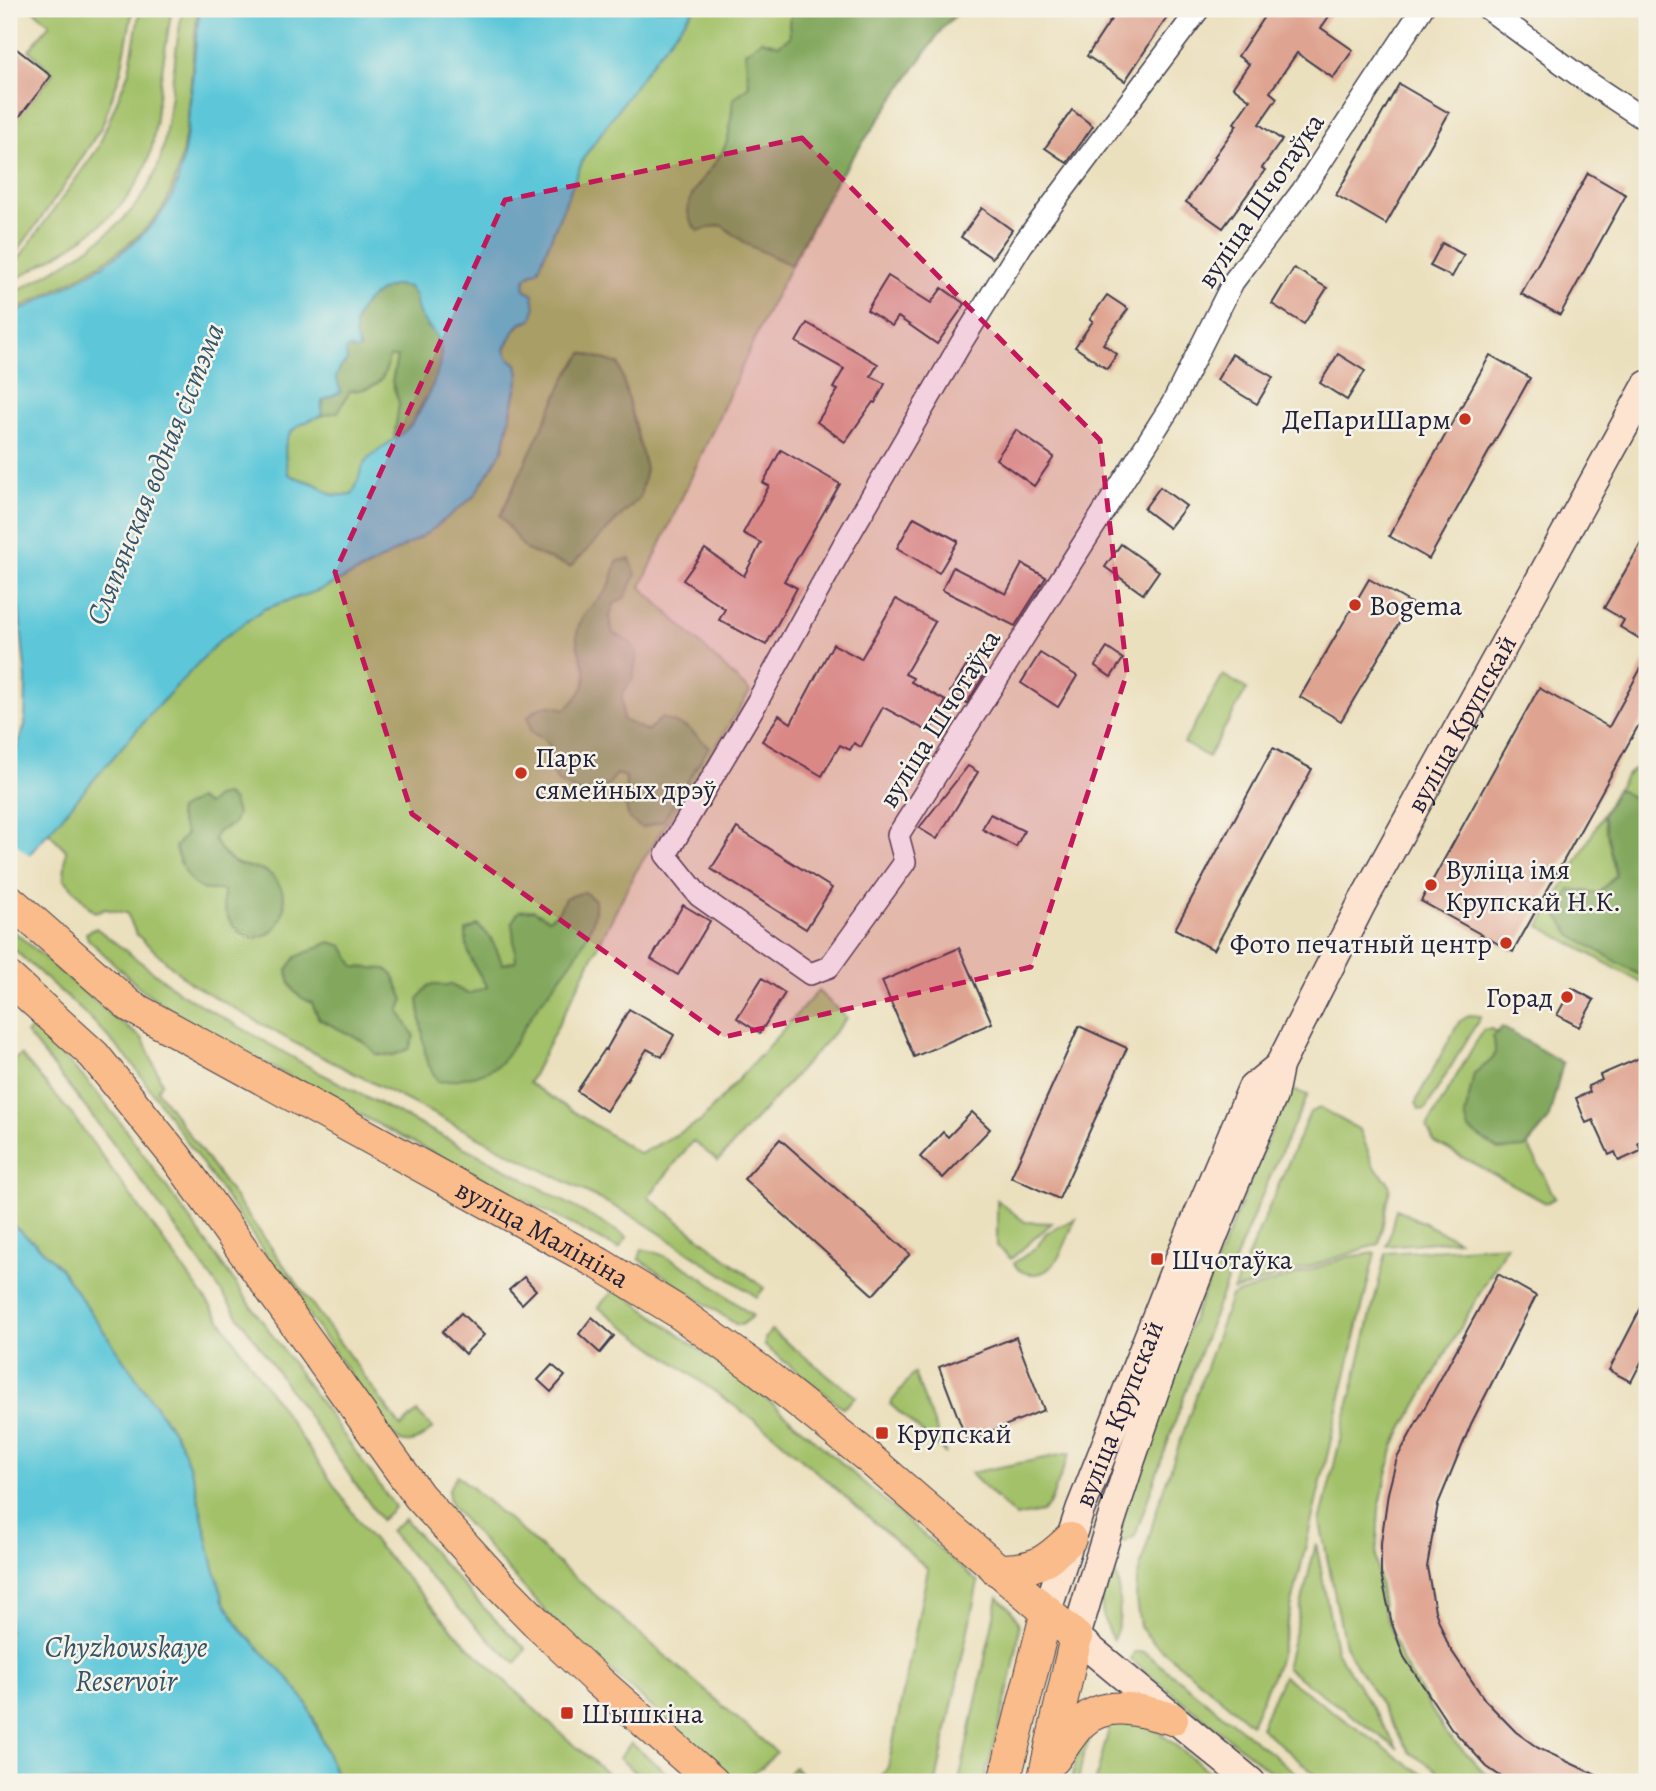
<svg xmlns="http://www.w3.org/2000/svg" width="1656" height="1791" font-family="Alegreya,serif">
<rect width="100%" height="100%" fill="#f7f3e8"/>
<filter id="ink" filterUnits="userSpaceOnUse"><feTurbulence type="fractalNoise" baseFrequency=".0143" numOctaves="2"/><feDisplacementMap in="SourceGraphic" scale="14" xChannelSelector="R" yChannelSelector="G"/><feConvolveMatrix kernelMatrix="1 2 1 2 8 2 1 2 1" color-interpolation-filters="sRGB"/></filter>
<filter id="wash" filterUnits="userSpaceOnUse"><feTurbulence type="fractalNoise" baseFrequency=".00686" numOctaves="4" result="noise"/><feDisplacementMap in="SourceGraphic" scale="28" xChannelSelector="R" yChannelSelector="G"/><feGaussianBlur stdDeviation="1.57" result="paint"/><feColorMatrix in="noise" values="0 0 0 0 0 0 0 0 0 0 0 0 0 0 0 0 0 1.4 0 .05"/><feComposite in="paint" operator="in"/></filter>
<g filter="url(#wash)">
<rect width="100%" height="100%" fill="#ebe0be"/>
<g fill="#a3c169" stroke="#627252" stroke-width="2">
<polygon points="32,9 133,9 121,71 102,126 62,189 9,263 9,128 53,74 29,50 50,24"/>
<path d="M140,9h32c-6,31 -10,63 -15,95 -1,14 -2,29 -5,43 -17,70 -86,103 -143,136v-11l89,-124 31,-77z"/>
<path d="M183,9h15c-9,59 -5,130 -28,185 -21,52 -113,96 -161,119v-17c60,-35 139,-72 154,-148 9,-46 10,-93 20,-139z"/>
<path d="M694,9h268l-18,17 -110,158 -67,128 -126,275 109,105 -115,181 -106,210 111,71 60,-32 118,-131 29,27 -129,143 -25,-20 -45,56 116,91 -7,9 -122,-80 -342,-175 -103,-59 -54,-49 -9,-21 -22,-4 -6,3 -6,-1 -29,-32 2,-29 -18,-18 105,-121 66,-70 45,-32 58,-20 48,-23 59,-34 44,-35 30,-48 16,-73 -2,-12 -9,-7 -3,-8c6,-11 10,-26 23,-27l-5,-37 2,-7 13,-8 46,-113 68,-95z"/>
<path d="M395,285l13,144 -43,33 -8,24 -5,8c-26,4 -19,-1 -37,-10 -10,-4 -18,-5 -27,-10 -7,-36 -3,-46 32,-58z"/>
<polygon points="1223,675 1247,689 1208,757 1184,743"/>
<polygon points="1647,758 1647,986 1540,926 1624,778"/>
<path d="M9,927l103,89 31,23 19,44 -5,7 244,337 16,-15 16,16c-14,13 -28,22 -42,5l-260,-371 -40,-43 -82,-74z"/>
<polygon points="96,928 182,994 322,1074 508,1170 627,1237 619,1249 381,1126 185,1020 140,988 88,939 86,933"/>
<polygon points="1470,1015 1481,1016 1425,1110 1419,1109 1416,1103 1418,1097 1459,1022"/>
<path d="M33,1027l55,55 35,44 272,381 -14,13c-116,-164 -227,-332 -355,-487z"/>
<polygon points="1491,1029 1551,1060 1527,1143 1555,1198 1546,1203 1434,1142 1427,1127 1483,1030"/>
<polygon points="21,1055 73,1116 217,1315 368,1535 465,1643 549,1723 617,1782 339,1782 314,1719 298,1691 242,1631 224,1601 214,1568 193,1476 179,1440 60,1268 37,1245 9,1222 9,1059 11,1061"/>
<path d="M1292,1090l16,5c-70,142 -121,292 -173,441l-10,6 -13,-3 52,-151 124,-297z"/>
<polygon points="1320,1108 1360,1130 1374,1167 1388,1181 1390,1188 1379,1244 1233,1291 1310,1112"/>
<polygon points="997,1200 1025,1222 1052,1223 1011,1259 997,1246"/>
<polygon points="1396,1209 1458,1240 1387,1246"/>
<path d="M1075,1219c-8,19 -17,57 -43,55 -9,-1 -14,-3 -18,-11l23,-16 9,-14z"/>
<polygon points="1507,1245 1394,1445 1379,1509 1376,1559 1383,1608 1401,1659 1445,1732 1484,1772 1501,1782 1455,1782 1409,1752 1345,1646 1320,1522 1386,1253"/>
<path d="M642,1249c39,7 79,44 111,67l-11,9h-5l-98,-66z"/>
<polygon points="1375,1253 1278,1663 1251,1724 1153,1642 1140,1627 1136,1600 1137,1579 1159,1502 1231,1296 1348,1257"/>
<polygon points="613,1291 624,1294 773,1404 978,1582 936,1782 877,1782 888,1767 928,1569 772,1433 598,1307"/>
<polygon points="771,1330 856,1397 843,1408 765,1346 765,1339"/>
<polygon points="914,1373 946,1454 890,1404"/>
<polygon points="1070,1453 1049,1505 1042,1512 1016,1517 970,1473"/>
<path d="M457,1475l319,277c-13,16 -22,24 -44,26l-180,-159 -100,-112c-6,-14 -4,-20 5,-32z"/>
<path d="M405,1519c38,46 77,90 121,130l-10,14c-47,-40 -86,-85 -126,-132z"/>
<polygon points="1316,1543 1336,1650 1398,1749 1286,1668"/>
<path d="M1104,1565c15,7 15,16 15,32 1,19 2,24 -6,43 -15,-25 -13,-47 -9,-75z"/>
<path d="M998,1597c7,7 17,15 20,25 6,20 -27,133 -34,160h-25z"/>
<polygon points="1134,1652 1144,1652 1307,1782 1289,1782 1280,1773 1271,1772 1131,1660"/>
<polygon points="1283,1676 1408,1765 1436,1782 1324,1782 1260,1727"/>
<polygon points="1112,1717 1147,1723 1222,1782 1095,1782"/>
<polygon points="1093,1731 1083,1756 1078,1782 1071,1782 1080,1745"/>
<polygon points="631,1743 677,1782 647,1782 619,1758"/>
<polygon points="794,1767 812,1782 782,1782"/>
</g>
<g fill="#82a75d" stroke="#52644c" stroke-width="2">
<path d="M793,9h169l-18,17 -110,158 -43,81 -43,-20 -27,-20 -23,6c-28,-28 11,-54 24,-79 9,-15 9,-36 11,-53l16,-13 -4,-34 17,-12 17,5 11,-8 -1,-15z"/>
<path d="M395,285l14,2 7,10 11,29 13,13 2,18 -7,24 -27,48 -14,10 5,-36 -7,-21 5,-25h-8c-4,26 -13,32 -39,34l-12,21 -17,4c1,-19 12,-42 26,-55l-2,-11 5,-2c4,-9 3,-13 4,-22 3,-22 22,-35 41,-41z"/>
<polygon points="583,353 619,364 646,469 640,497 570,567 526,550 500,516 566,377"/>
<path d="M630,559l6,16 -11,22 -11,7 -5,14 4,15 18,10 6,11 -4,25 -11,14 1,27 24,11 15,-13 26,10 21,19 -46,74 -21,7 -13,-9 -4,-16 1,-26 -9,-3 -22,27 -37,-19 -11,-21 4,-13 -7,-9 -13,-7 -3,-15c12,-14 22,-12 38,-8 42,-40 2,-47 13,-84 6,-16 17,-21 27,-34 6,-7 8,-21 11,-30z"/>
<polygon points="1617,789 1647,805 1647,979 1572,936 1558,916 1570,889 1599,893 1616,875 1603,815"/>
<path d="M226,795l7,6 4,13 -4,10 -16,8 -3,8c6,9 12,18 22,23 16,8 27,-1 42,20 14,19 4,51 -21,55 -16,2 -30,-18 -33,-31 -2,-5 0,-11 0,-16 -7,-2 -16,0 -22,-2 -14,-5 -23,-28 -27,-42l11,-13 -8,-18 1,-6 19,-11 9,6 9,-8z"/>
<path d="M584,892l11,8c4,35 -37,79 -57,106 -14,18 -23,42 -39,58 -13,12 -44,16 -61,18l-12,-22 -8,-61 11,-14h22l17,9 19,-7c-12,-20 -22,-33 -21,-56l12,-6 13,13 12,26 13,-3 -4,-39 7,-11 14,-1 16,9 10,-8 6,-13z"/>
<path d="M330,942l13,4 12,21 31,2 8,7 10,24 -5,11 15,25 -5,13 -18,7 -15,-2 -13,-13 -44,-22 -7,-16c-18,-8 -22,-14 -25,-33l9,-13z"/>
<path d="M1502,1027l61,36 -15,58 -23,27 -27,2 -29,-20 -4,-14 9,-43c18,-12 25,-14 19,-37z"/>
</g>
<g fill="#5dc7d9" stroke="#40748a" stroke-width="2" fill-rule="evenodd">
<path d="M200,9h494l-42,53 -68,95 -46,113c-10,4 -17,10 -12,21l7,4 2,13 -3,12 -11,3 -5,5 -11,21 3,8 9,7 2,12 -16,73 -30,48 -44,35 -59,34 -48,23 -58,20 -45,32 -66,70 -144,167v-108l16,-45 1,-46 -7,-71 -10,-33v-259c52,-26 134,-63 162,-118 10,-20 13,-45 16,-67 5,-41 7,-82 13,-122zM395,285l14,2 7,10c-1,27 24,31 25,56 1,17 -22,66 -35,77 -12,11 -27,18 -39,30 -8,8 -8,24 -15,34 -26,4 -19,-1 -37,-10 -10,-4 -18,-5 -27,-10 -7,-36 -3,-46 33,-58l1,-15 19,-9 -5,-15 4,-9 7,-7 -1,-11 4,-2 5,3 5,-2c-15,-30 6,-55 35,-64z"/>
<polygon points="9,1222 37,1245 60,1268 179,1440 193,1476 214,1568 224,1601 242,1631 289,1679 307,1704 339,1782 9,1782"/>
</g>
<polygon fill="#ebe0be" points="9,838 31,857 9,881"/>
<g id="blocks">
<g fill="#dfa491">
<polygon points="1118,9 1158,9 1168,16 1125,81 1087,56"/>
<polygon points="1269,9 1334,9 1321,28 1353,50 1333,78 1297,53 1270,92 1277,98 1259,124 1282,140 1262,168 1265,170 1223,228 1186,202 1216,158 1214,157 1237,125 1234,123 1250,100 1233,87 1249,64 1238,56"/>
<polygon points="9,43 51,76 9,130"/>
<polygon points="1399,84 1449,113 1386,224 1336,195"/>
<polygon points="1072,110 1093,126 1067,163 1045,148"/>
<polygon points="1588,173 1626,195 1560,315 1521,294"/>
<polygon points="982,208 1012,230 992,258 961,237"/>
<polygon points="1442,243 1464,255 1452,277 1430,266"/>
<polygon points="1294,268 1327,288 1304,324 1272,304"/>
<polygon points="888,276 931,303 942,288 965,304 937,344 898,317 892,326 867,310"/>
<polygon points="1107,295 1128,309 1103,344 1117,354 1107,369 1075,347 1093,321 1090,319"/>
<polygon points="807,323 878,364 871,376 885,384 875,403 873,402 845,442 817,422 838,390 833,388 844,369 796,342"/>
<polygon points="1232,354 1273,377 1257,404 1217,380"/>
<polygon points="1338,354 1365,371 1347,400 1320,383"/>
<polygon points="1490,355 1530,378 1429,559 1389,536"/>
<polygon points="1016,430 1054,457 1034,486 996,459"/>
<polygon points="781,450 840,484 784,581 797,588 766,645 719,620 725,609 683,580 705,549 744,576 761,543 743,533 769,486 763,483"/>
<polygon points="1160,487 1186,506 1169,528 1144,509"/>
<polygon points="914,517 958,541 939,573 897,548"/>
<polygon points="1647,533 1647,643 1620,627 1624,620 1604,608"/>
<polygon points="1121,544 1159,571 1143,594 1105,567"/>
<polygon points="1022,564 1046,577 1015,626 942,590 953,567 1006,594"/>
<polygon points="1369,579 1411,603 1341,721 1300,697"/>
<polygon points="896,599 935,622 905,674 913,678 911,682 946,701 929,732 883,707 861,747 854,743 850,750 840,745 822,776 762,741 779,715 791,723 833,644 861,659"/>
<polygon points="1107,648 1123,659 1111,677 1095,666"/>
<polygon points="1040,653 1077,676 1058,707 1021,683"/>
<polygon points="1647,657 1647,710 1513,952 1421,901 1539,688 1609,727"/>
<polygon points="967,665 984,675 967,703 950,692"/>
<polygon points="1273,748 1312,769 1214,950 1175,929"/>
<polygon points="968,766 978,772 937,839 919,828"/>
<polygon points="990,814 1024,831 1016,847 982,829"/>
<polygon points="737,828 832,888 806,929 711,869"/>
<polygon points="683,905 710,921 678,975 651,959"/>
<polygon points="959,948 992,1023 914,1057 882,981"/>
<polygon points="762,978 785,993 760,1033 737,1018"/>
<polygon points="1572,988 1594,1000 1579,1027 1557,1015"/>
<polygon points="629,1009 674,1035 662,1057 647,1049 606,1111 577,1091 605,1049 606,1050"/>
<polygon points="1079,1026 1127,1048 1059,1199 1011,1177"/>
<polygon points="1642,1057 1647,1068 1647,1139 1638,1143 1641,1151 1619,1161 1615,1152 1609,1155 1593,1120 1586,1123 1576,1098 1590,1092 1588,1086 1602,1080 1600,1075"/>
<polygon points="972,1112 990,1129 943,1178 920,1157 943,1132 948,1137"/>
<polygon points="780,1139 910,1254 873,1295 744,1179"/>
<polygon points="1498,1274 1536,1296 1471,1424 1438,1504 1427,1567 1435,1611 1449,1647 1485,1700 1516,1732 1538,1748 1611,1782 1509,1782 1487,1767 1451,1728 1404,1657 1392,1624 1381,1574 1381,1543 1388,1493 1397,1458"/>
<polygon points="524,1277 536,1290 522,1304 509,1290"/>
<polygon points="1647,1296 1647,1351 1631,1382 1609,1370"/>
<polygon points="461,1313 484,1335 465,1354 442,1332"/>
<polygon points="592,1317 614,1336 600,1353 579,1334"/>
<polygon points="1016,1337 1044,1410 967,1441 939,1367"/>
<polygon points="552,1365 565,1376 551,1392 538,1380"/>
</g>
</g>
</g>
<g filter="url(#ink)">
<use href="#blocks" fill-opacity="0" stroke="#403e4f" stroke-width="2"/>
<g fill="none" stroke-linecap="round" stroke-linejoin="round">
<defs>
<g id="street">
<polyline points="1199,9 1022,245 960,345 845,542 757,702 666,855 699,896 810,974 829,967 905,862 898,835 1172,404 1233,282 1302,191 1422,9"/>
<polyline points="1488,9 1582,78 1647,121"/>
</g>
<g id="secondary">
<path id="s1" d="M1047,1611l33,-101 96,-243 76,-179 27,-22"/>
<path id="s2" d="M1251,1782l-175,-145c53,-185 118,-366 197,-541l6,-30 83,-163 285,-518"/>
</g>
<g id="primary">
<path id="s3" d="M9,900l121,106 470,258 75,46 84,60 105,84 212,183 -33,145"/>
<polyline points="9,978 94,1055 176,1157 419,1496 500,1585 544,1630 597,1680 713,1782"/>
<path d="M997,1570c37,0 47,-6 73,-31"/>
<path d="M1054,1759c9,-12 17,-26 27,-36 25,-25 62,-12 91,-4"/>
<polyline points="1004,1782 1047,1611"/>
</g>
</defs>
<use href="#street" stroke="#403e4f" stroke-width="24"/>
<use href="#secondary" stroke="#403e4f" stroke-width="31"/>
<use href="#primary" stroke="#403e4f" stroke-width="34"/>
<use href="#street" stroke="#fff" stroke-width="21"/>
<use href="#secondary" stroke="#fde4d0" stroke-width="28"/>
<use href="#primary" stroke="#f9bc8a" stroke-width="32"/>
</g>
</g>
<path fill="#c2185b" fill-opacity="0.2" stroke="#c2185b" stroke-width="5" stroke-dasharray="14 9" stroke-linejoin="round" d="M802,138l298,302 27,233 -96,294 -307,70 -312,-223 -77,-242 170,-372z"/>
<g fill="#c8321e" stroke="#f7f3e8" stroke-width="2.5">
<circle cx="1465" cy="419" r="7"/>
<circle cx="1355" cy="605" r="7"/>
<circle cx="521" cy="773" r="7"/>
<circle cx="1431" cy="885" r="7"/>
<circle cx="1506" cy="943" r="7"/>
<circle cx="1567" cy="997" r="7"/>
<rect x="1150" y="1252" width="14" height="14" rx="3.5"/>
<rect x="875" y="1426" width="14" height="14" rx="3.5"/>
<rect x="560" y="1706" width="14" height="14" rx="3.5"/>
</g>
<g text-anchor="middle" stroke-width="5" stroke-linejoin="round" paint-order="stroke">
<g font-size="28" fill="#22223b" stroke="#f7f3e8">
<text transform="translate(1260 200) rotate(-56)" y="10">вуліца Шчотаўка</text>
<text transform="translate(939 718) rotate(-58)" y="10">вуліца Шчотаўка</text>
<text dy="10" stroke="none"><textPath href="#s2" startOffset="1222">вуліца Крупскай</textPath></text>
<text dy="10" stroke="none"><textPath href="#s3" startOffset="632">вуліца Малініна</textPath></text>
<text dy="10" stroke="none"><textPath href="#s1" startOffset="210">вуліца Крупскай</textPath></text>
</g>
<g font-size="28" fill="#22223b" stroke="#f7f3e8" text-anchor="start">
<text x="1451" y="429" text-anchor="end">ДеПариШарм</text>
<text x="1369" y="615">Bogema</text>
<text x="535" y="767">Парк<tspan x="535" dy="32">сямейных дрэў</tspan></text>
<text x="1445" y="879">Вуліца імя<tspan x="1445" dy="32">Крупскай Н.К.</tspan></text>
<text x="1492" y="953" text-anchor="end">Фото печатный центр</text>
<text x="1553" y="1007" text-anchor="end">Горад</text>
<text x="1171" y="1269">Шчотаўка</text>
<text x="896" y="1443">Крупскай</text>
<text x="581" y="1723">Шышкіна</text>
</g>
<g font-size="30" font-style="italic" fill="#34546a" stroke="#f7f3e8">
<text transform="translate(155 474) rotate(-68)" y="10">Сляпянская водная сістэма</text>
<text x="126" y="1657">Chyzhowskaye<tspan x="126" dy="34">Reservoir</tspan></text>
</g>
</g>
<rect width="1656" height="1791" fill="none" stroke="#f7f3e8" stroke-width="35"/>
</svg>
